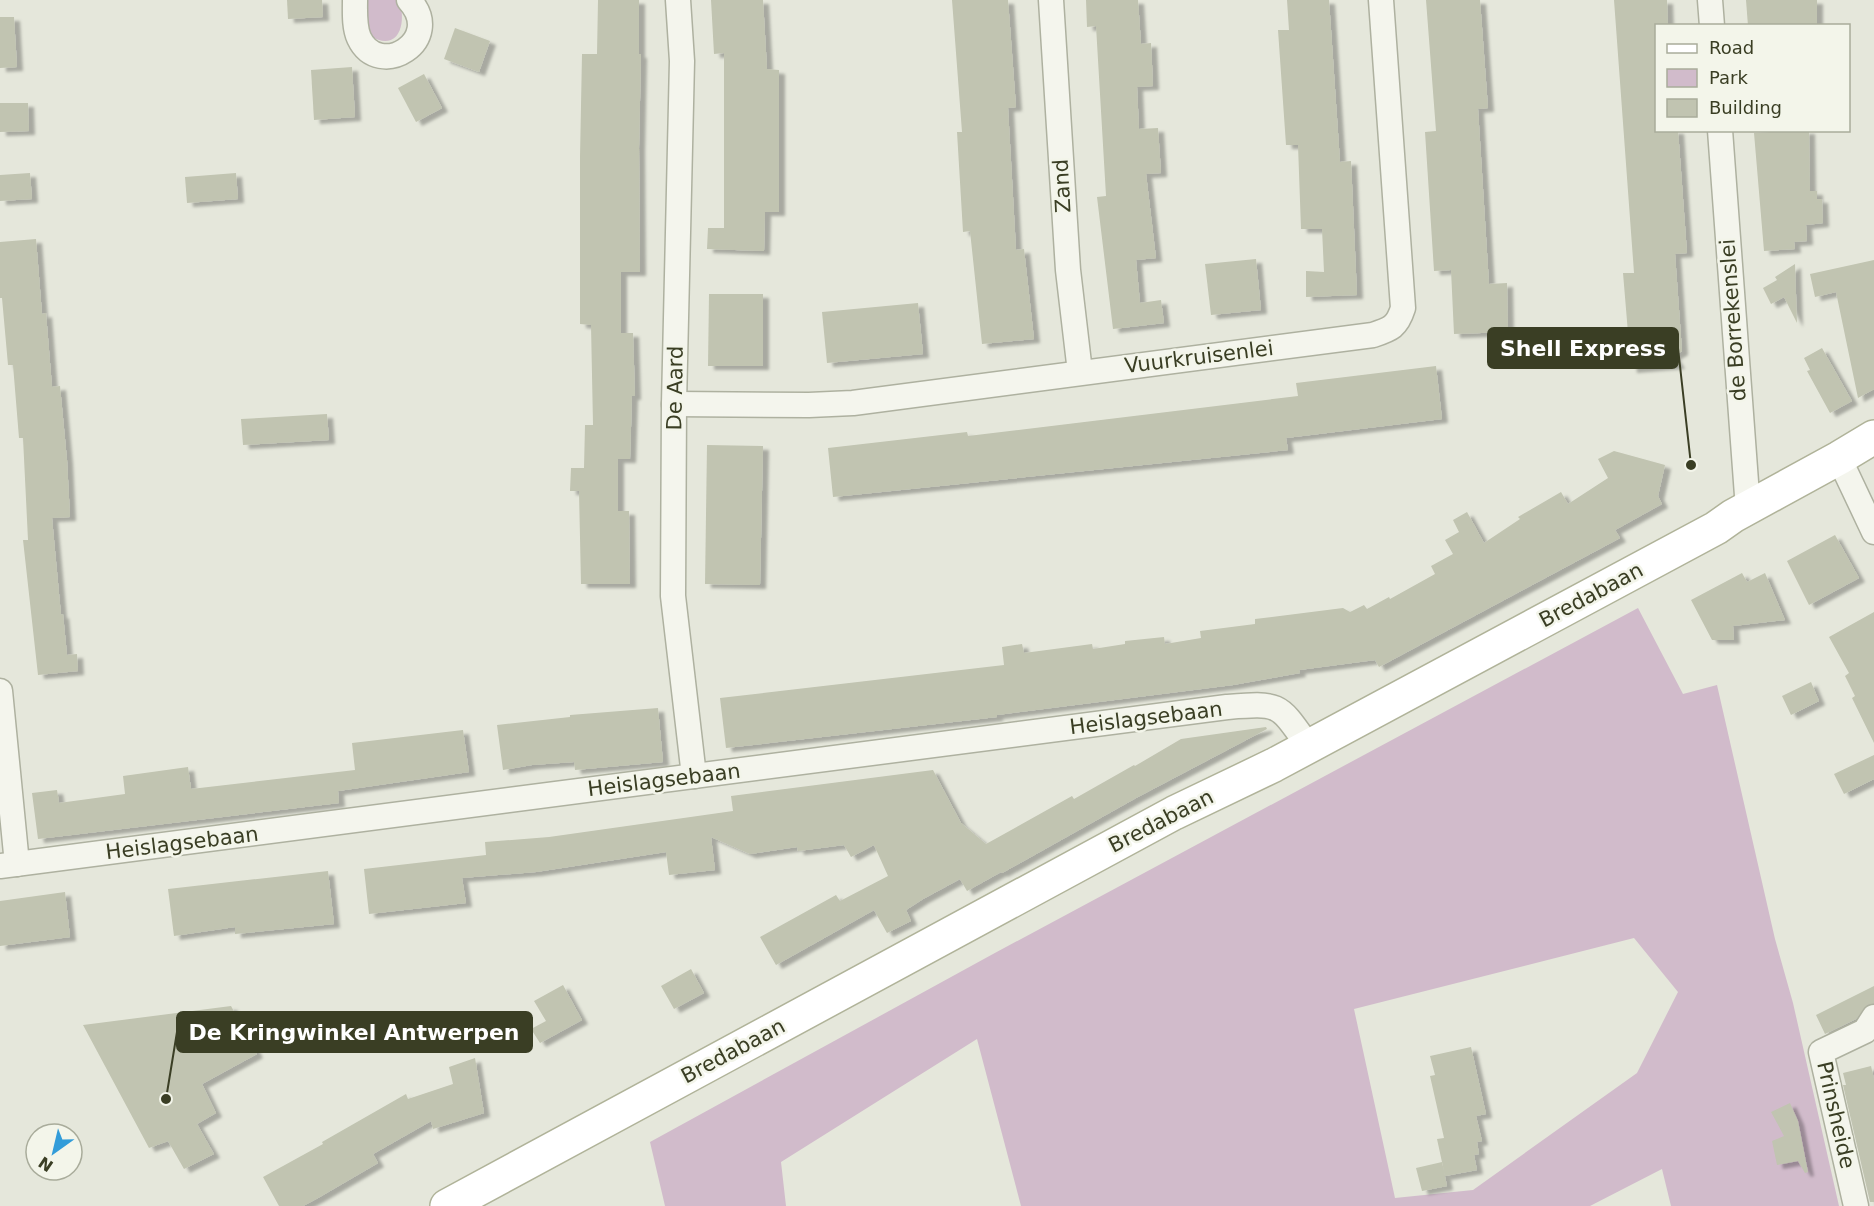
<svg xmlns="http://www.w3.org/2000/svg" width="1874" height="1206" font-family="'DejaVu Sans',sans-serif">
<defs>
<filter id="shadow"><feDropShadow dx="6" dy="4" stdDeviation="1.5" flood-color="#0004"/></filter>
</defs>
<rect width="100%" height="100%" fill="#e5e7db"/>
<g fill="#d1bbcb" fill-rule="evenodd">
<path d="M359,0h40c8,23 0,53 -29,36z"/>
<path d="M1638,608l45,86 34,-9 58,254 18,64 46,203h-168l-9,-37 -72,37h-569l-44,-167 -196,123 5,44h-121l-15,-64 343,-188zM1634,938l44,54 -41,81 -164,117 -78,8 -41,-189z"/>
</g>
<g fill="#c1c4b1" filter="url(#shadow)">
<polygon points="287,0 322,0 323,17 288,19"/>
<polygon points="598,0 639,0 639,54 641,54 639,148 640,272 621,272 621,333 633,333 635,396 632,396 630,459 618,459 618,511 629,511 630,584 581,584 579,491 570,491 571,468 584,468 585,425 593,425 591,325 580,324 580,157 582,54 597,54"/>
<polygon points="711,0 763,0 767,69 779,70 779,212 765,212 764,251 707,249 708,228 724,228 724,53 714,54"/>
<polygon points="952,0 1008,0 1016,107 1008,108 1016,250 1024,249 1034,339 982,344 970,231 963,232 957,132 962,132"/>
<polygon points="1086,0 1138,0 1141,44 1151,43 1153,86 1137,87 1139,129 1158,128 1161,173 1146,174 1156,258 1136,260 1140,303 1161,300 1164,323 1113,329 1097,197 1106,196 1096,26 1087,27"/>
<polygon points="1287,0 1329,0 1340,162 1351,161 1357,295 1306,297 1306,271 1324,272 1322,229 1301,229 1298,145 1286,145 1278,30 1289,30"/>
<polygon points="1426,0 1480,0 1488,108 1478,109 1489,284 1507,283 1508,332 1454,334 1451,270 1434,271 1425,132 1436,131"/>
<polygon points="1614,0 1667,0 1668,26 1656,26 1656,130 1678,130 1687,253 1675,254 1682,351 1674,356 1679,365 1631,369 1623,273 1634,273"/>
<polygon points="1746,0 1817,0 1817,26 1748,26"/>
<polygon points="0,17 14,17 17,67 0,68"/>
<polygon points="455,28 490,41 479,72 444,59"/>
<polygon points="352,67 355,117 314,120 311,70"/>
<polygon points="424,74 442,108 416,122 398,88"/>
<polygon points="0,103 28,103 29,131 0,132"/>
<polygon points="1809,130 1810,191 1817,191 1817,199 1822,199 1823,223 1806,225 1807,241 1794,242 1795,249 1764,251 1754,133"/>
<polygon points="30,173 32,199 0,201 0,175"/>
<polygon points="236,173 238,199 187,203 185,177"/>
<polygon points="36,239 42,314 46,313 52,387 60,386 67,460 70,517 52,518 61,615 63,614 67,655 77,654 78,671 38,675 23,540 28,540 23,438 19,438 13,365 8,365 2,298 0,298 0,242"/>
<polygon points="1256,259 1261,310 1211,315 1205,264"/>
<polygon points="1874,260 1874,389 1858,398 1836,292 1815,297 1810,274"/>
<polygon points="1795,264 1797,323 1784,297 1771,304 1763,288 1777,280 1775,277"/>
<polygon points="709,294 763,294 763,366 708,366"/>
<polygon points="918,303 923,354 827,363 822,312"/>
<polygon points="1822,348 1852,401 1830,413 1807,371 1810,370 1804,358"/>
<polygon points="1436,366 1442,419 1286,438 1288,450 833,497 828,448 967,432 968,436 1298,396 1296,383"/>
<polygon points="327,414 329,440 243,445 241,419"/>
<polygon points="707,445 763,446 760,585 705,584"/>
<polygon points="1614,451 1665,465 1658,496 1662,504 1615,530 1620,538 1379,667 1375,660 1299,670 1300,673 1233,685 997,715 997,717 726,748 720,698 1004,665 1002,647 1022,644 1024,653 1092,644 1093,649 1125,644 1125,641 1164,637 1165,644 1201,638 1200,631 1255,624 1255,619 1343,608 1350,612 1364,605 1367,609 1389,597 1390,599 1435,574 1431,566 1453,554 1445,540 1459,532 1453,520 1467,512 1484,543 1520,519 1518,517 1561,492 1568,504 1608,478 1598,459"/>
<polygon points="1835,535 1859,578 1809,605 1787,561"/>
<polygon points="1742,573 1747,582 1765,573 1785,620 1733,626 1734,640 1712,640 1691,600"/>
<polygon points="1874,612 1874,743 1852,698 1855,696 1845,676 1849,673 1829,637"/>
<polygon points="1811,682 1819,701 1791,715 1782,696"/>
<polygon points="658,708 663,762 575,770 574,762 532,765 503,770 497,725 570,717 570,715"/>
<polygon points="1266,727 1267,729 1136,798 1002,873 1001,872 967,891 960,879 923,899 906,910 911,921 887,933 874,910 776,965 760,937 836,895 840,901 888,876 874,845 851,857 844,845 798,851 797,847 750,854 711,837 715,870 669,875 666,852 536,872 462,878 466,903 369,914 364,869 486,855 485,842 549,837 733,811 731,796 933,770 961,823 986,844 1072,796 1074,799 1134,765 1135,766 1181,739"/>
<polygon points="463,730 469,772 338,791 339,803 38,839 32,793 57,790 59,803 125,794 123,776 188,767 191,789 355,770 352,743"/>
<polygon points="1874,755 1874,779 1844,794 1834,774"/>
<polygon points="328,871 334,924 235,934 235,927 174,936 168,889"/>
<polygon points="65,892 70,937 0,946 0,901"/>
<polygon points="691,969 704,993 674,1009 661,986"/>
<polygon points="563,985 582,1020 540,1043 531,1029 546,1021 534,1001"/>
<polygon points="1874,986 1874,1003 1867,1005 1856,1019 1825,1034 1816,1015"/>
<polygon points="231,1006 257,1054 202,1084 216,1113 197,1124 214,1154 184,1169 168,1141 149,1148 83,1025"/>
<polygon points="1471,1047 1486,1114 1476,1116 1482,1141 1477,1142 1479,1154 1474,1155 1477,1170 1445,1176 1437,1139 1444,1138 1430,1076 1435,1075 1430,1056"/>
<polygon points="475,1058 484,1113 433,1129 431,1121 373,1154 378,1163 318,1198 303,1206 279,1206 263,1177 323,1144 322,1142 406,1094 408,1099 453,1084 449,1067"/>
<polygon points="1871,1066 1874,1079 1874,1202 1870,1202 1843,1085 1846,1085 1843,1073"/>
<polygon points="1790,1103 1798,1121 1808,1172 1805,1173 1798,1161 1777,1165 1772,1141 1784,1136 1771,1112"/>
<polygon points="1442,1162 1447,1186 1422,1191 1416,1168"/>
</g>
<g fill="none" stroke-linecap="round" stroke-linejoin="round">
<defs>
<g id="minor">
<path d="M355,0c0,12 -1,27 4,38 20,43 87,2 50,-38"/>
<polyline points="678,0 682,61 674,404 673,596 694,776"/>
<polyline points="1051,0 1068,270 1080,372"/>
<polyline points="1710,0 1712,26"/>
<polyline points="1720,130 1748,509"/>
<path d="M674,404l135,1 44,-2 520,-68c18,-6 24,-8 30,-27l-22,-308"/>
<polyline points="1839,458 1874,532"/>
<polyline points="0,691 17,864"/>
<path d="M0,866l1227,-159c54,-4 51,-4 82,40"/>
<polyline points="1856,1206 1821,1052 1865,1031 1874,1017"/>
</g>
<polyline id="primary" points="447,1206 1174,813 1274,765 1716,528 1733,516 1839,458 1874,437"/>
</defs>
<use href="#minor" stroke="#aeb1a0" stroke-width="27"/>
<use href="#primary" stroke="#b0b399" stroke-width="36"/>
<use href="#minor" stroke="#f4f5ed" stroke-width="24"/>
<use href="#primary" stroke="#fff" stroke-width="33"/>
</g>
<g text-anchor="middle" stroke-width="5" stroke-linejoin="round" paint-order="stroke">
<g font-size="21" fill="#3a3e24" stroke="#f3f5ea">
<text transform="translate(1062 186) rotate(-93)" y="7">Zand</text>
<text transform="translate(1733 320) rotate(-94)" y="7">de Borrekenslei</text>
<text transform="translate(1199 357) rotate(-7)" y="7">Vuurkruisenlei</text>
<text transform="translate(675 388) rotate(-89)" y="7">De Aard</text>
<text transform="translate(1591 595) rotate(-28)" y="7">Bredabaan</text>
<text transform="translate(1146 718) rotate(-7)" y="7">Heislagsebaan</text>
<text transform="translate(664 780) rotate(-7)" y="7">Heislagsebaan</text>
<text transform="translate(1161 821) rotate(-27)" y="7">Bredabaan</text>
<text transform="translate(182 843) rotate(-7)" y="7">Heislagsebaan</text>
<text transform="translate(733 1051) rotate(-28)" y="7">Bredabaan</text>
<text transform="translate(1836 1115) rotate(77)" y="7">Prinsheide</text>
</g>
</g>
<path fill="none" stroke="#3a3e24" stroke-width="2" d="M1691 465L1678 348M166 1099L177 1032"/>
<g fill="#3a3e24" stroke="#f3f5ea" stroke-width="2">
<circle cx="1691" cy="465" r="6"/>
<circle cx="166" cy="1099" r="6"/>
</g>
<g fill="#3a3e24" stroke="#3a3e24" stroke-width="2">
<rect x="1488" y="328" width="190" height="40" rx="6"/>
<rect x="177" y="1012" width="355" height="40" rx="6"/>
</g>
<g font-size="22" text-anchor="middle" font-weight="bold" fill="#fff">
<text x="1583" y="356">Shell Express</text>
<text x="354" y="1040">De Kringwinkel Antwerpen</text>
</g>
<rect x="1655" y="24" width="195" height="108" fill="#f3f5ea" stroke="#a9ac9b" stroke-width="1.5"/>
<rect x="1667" y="44" width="30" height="9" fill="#ffffff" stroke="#a9ac9b" stroke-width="1.5"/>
<text x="1709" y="54" font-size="18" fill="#3a3e24">Road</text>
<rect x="1667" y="69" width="30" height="18" fill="#d1bbcb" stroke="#a9ac9b" stroke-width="1.5"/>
<text x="1709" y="84" font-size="18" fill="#3a3e24">Park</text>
<rect x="1667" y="99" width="30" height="18" fill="#c1c4b1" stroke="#a9ac9b" stroke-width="1.5"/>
<text x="1709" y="114" font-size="18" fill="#3a3e24">Building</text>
<g transform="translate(54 1152) rotate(214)"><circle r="28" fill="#f3f5ea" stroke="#a9ac9b" stroke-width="1.5"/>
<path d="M0-4.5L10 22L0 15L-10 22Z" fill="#329cd9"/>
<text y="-9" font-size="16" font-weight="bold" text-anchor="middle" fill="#3a3e24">N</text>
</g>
</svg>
